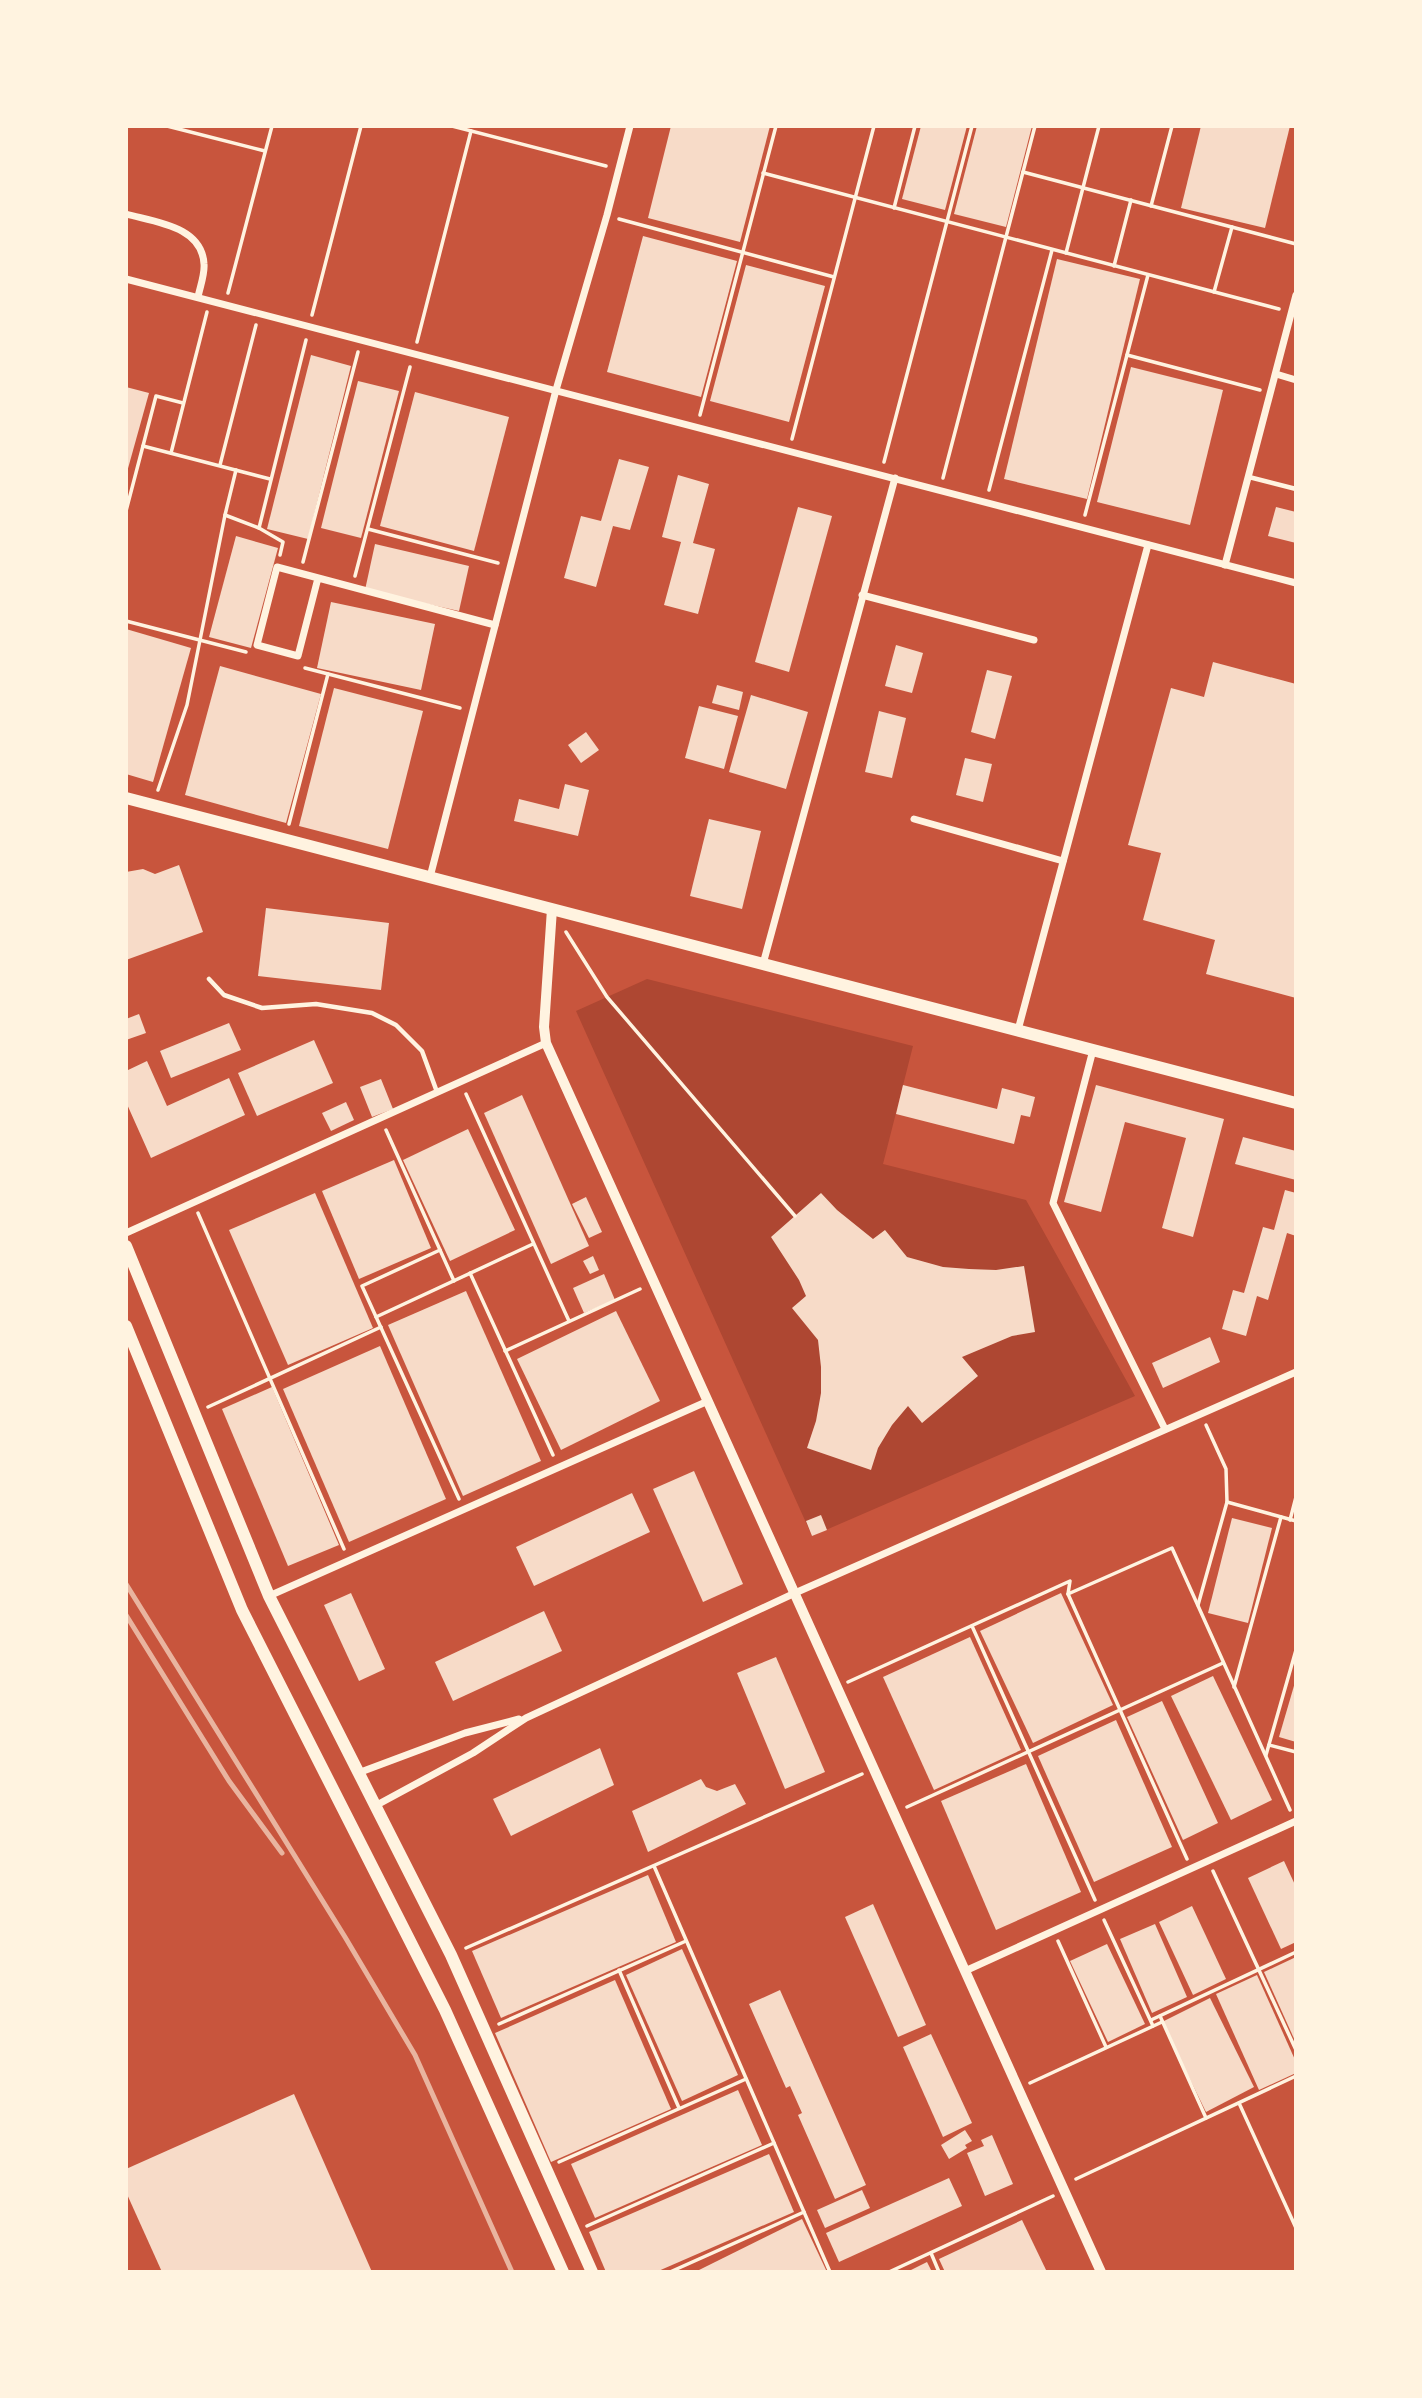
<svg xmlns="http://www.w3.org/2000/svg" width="1422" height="2398" font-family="'Titillium Web',sans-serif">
<rect width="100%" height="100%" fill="#c8553d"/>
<polygon fill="#ae4732" points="647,979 913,1046 883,1164 1026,1200 1135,1396 812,1536 576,1011"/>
<g fill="#f7dbc8">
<polygon points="671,126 770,126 740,242 648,218"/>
<polygon points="921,126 967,126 945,210 902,199"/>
<polygon points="977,126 1032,126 1006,227 954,214"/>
<polygon points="1201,126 1290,126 1265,228 1181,208"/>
<polygon points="643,236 737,261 701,397 607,372"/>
<polygon points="1057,259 1140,279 1087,499 1004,479"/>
<polygon points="746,265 825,286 789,422 710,401"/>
<polygon points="311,355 351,366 308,539 267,529"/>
<polygon points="1131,367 1223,390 1190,525 1097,502"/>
<polygon points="358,381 399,391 361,538 321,528"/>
<polygon points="126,387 149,393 127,472 126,472"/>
<polygon points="415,392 509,417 474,551 380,526"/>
<polygon points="619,459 649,467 630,530 613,526 596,587 564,578 581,516 601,521"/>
<polygon points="678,475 709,484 693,543 715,549 698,614 664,605 681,542 662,537"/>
<polygon points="798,507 832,516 789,672 755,662"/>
<polygon points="1276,507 1296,512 1296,543 1268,536"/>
<polygon points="236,536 278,548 251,648 209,637"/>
<polygon points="375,544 469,566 459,611 365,590"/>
<polygon points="331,602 435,624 421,690 317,668"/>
<polygon points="126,629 191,648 153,782 126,774"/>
<polygon points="896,645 923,653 912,693 885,686"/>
<polygon points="1213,662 1296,684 1296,998 1206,974 1215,940 1143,920 1161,853 1128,845 1171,688 1204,697"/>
<polygon points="220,666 321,694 286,823 185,795"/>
<polygon points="987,670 1012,676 995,739 971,732"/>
<polygon points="717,685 743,692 739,710 712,703"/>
<polygon points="334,688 423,711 388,849 299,826"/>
<polygon points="751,695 808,712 786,789 729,772"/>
<polygon points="699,706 738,716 724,769 685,758"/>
<polygon points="879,711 906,718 892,778 865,772"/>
<polygon points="586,732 599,750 581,763 568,745"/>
<polygon points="965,758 992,764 983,802 956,795"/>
<polygon points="565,784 589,790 578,836 514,821 519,799 559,809"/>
<polygon points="709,819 761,831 742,909 690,896"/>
<polygon points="179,865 203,932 126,960 126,872 143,869 155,874"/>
<polygon points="266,908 389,923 381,990 258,976"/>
<polygon points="139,1014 146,1033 126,1040 126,1019"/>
<polygon points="229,1023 241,1050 171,1078 160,1051"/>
<polygon points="314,1040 333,1083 257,1116 238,1073"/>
<polygon points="147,1061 167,1106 229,1078 245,1115 151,1158 126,1102 126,1071"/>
<polygon points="381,1079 393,1109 372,1117 360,1087"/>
<polygon points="903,1085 997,1109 1002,1088 1035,1097 1030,1117 1021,1115 1014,1144 896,1114"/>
<polygon points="1096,1085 1224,1119 1193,1237 1162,1228 1186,1138 1125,1122 1101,1212 1064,1202"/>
<polygon points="522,1095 589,1246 551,1264 484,1113"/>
<polygon points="346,1102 354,1120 331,1131 322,1113"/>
<polygon points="468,1129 515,1230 450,1261 403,1160"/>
<polygon points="1243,1137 1296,1151 1296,1180 1235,1164"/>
<polygon points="394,1160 431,1248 359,1279 322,1191"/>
<polygon points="1285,1190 1296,1193 1296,1236 1287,1233 1268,1300 1257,1296 1246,1336 1222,1329 1233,1290 1244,1293 1263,1227 1274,1230"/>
<polygon points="315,1193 373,1328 288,1365 229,1230"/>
<polygon points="821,1193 837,1210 873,1239 885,1230 907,1257 943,1267 969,1269 996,1270 1024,1266 1035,1332 1012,1336 962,1357 978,1376 922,1423 908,1406 892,1425 878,1448 871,1470 807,1448 816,1421 821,1393 821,1367 818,1340 792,1308 806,1296 799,1280 771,1237"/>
<polygon points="586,1197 602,1232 589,1238 572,1204"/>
<polygon points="593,1256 599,1270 590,1274 583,1261"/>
<polygon points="604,1274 615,1300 584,1313 573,1288"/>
<polygon points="466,1291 541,1461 463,1496 388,1325"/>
<polygon points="616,1311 660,1401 561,1450 517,1359"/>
<polygon points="1210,1337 1220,1362 1163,1388 1152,1363"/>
<polygon points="380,1346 446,1499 349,1542 283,1389"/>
<polygon points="272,1387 339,1545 288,1566 222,1409"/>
<polygon points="694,1471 743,1584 703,1602 653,1489"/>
<polygon points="632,1493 650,1532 534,1586 516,1547"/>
<polygon points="821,1515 827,1530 812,1536 806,1521"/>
<polygon points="1232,1518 1272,1528 1248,1623 1208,1613"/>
<polygon points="351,1593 385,1669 359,1681 324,1605"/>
<polygon points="1061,1593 1113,1705 1033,1743 980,1631"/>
<polygon points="544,1611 562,1651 453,1701 435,1662"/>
<polygon points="970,1637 1021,1750 934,1790 883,1677"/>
<polygon points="776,1657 825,1772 785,1789 737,1673"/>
<polygon points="1213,1676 1272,1800 1231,1820 1171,1696"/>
<polygon points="1296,1679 1296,1742 1279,1737"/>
<polygon points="1162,1701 1218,1823 1183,1840 1127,1717"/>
<polygon points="1116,1720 1172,1847 1094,1882 1038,1756"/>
<polygon points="600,1748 614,1785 511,1836 493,1799"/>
<polygon points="1026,1764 1081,1892 996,1930 941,1801"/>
<polygon points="701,1779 706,1787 717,1791 735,1784 746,1804 648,1852 632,1811"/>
<polygon points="1284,1861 1296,1887 1296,1942 1281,1949 1248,1878"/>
<polygon points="648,1875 676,1942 501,2018 472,1951"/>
<polygon points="873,1904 926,2025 898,2037 845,1917"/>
<polygon points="1192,1906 1226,1979 1193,1995 1159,1922"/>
<polygon points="1155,1924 1187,1997 1152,2013 1120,1939"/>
<polygon points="1107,1944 1145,2024 1108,2042 1070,1961"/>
<polygon points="682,1949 738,2075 682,2101 626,1975"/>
<polygon points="1296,1957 1296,2043 1264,1972"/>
<polygon points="1257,1975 1296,2062 1296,2073 1259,2090 1216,1994"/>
<polygon points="615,1980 671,2109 551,2162 495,2033"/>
<polygon points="780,1990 866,2185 835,2199 798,2115 802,2113 790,2086 786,2088 749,2004"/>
<polygon points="1210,1998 1254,2087 1206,2112 1162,2022"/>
<polygon points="931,2034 972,2123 943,2137 903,2047"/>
<polygon points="738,2090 762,2145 595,2218 571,2164"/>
<polygon points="294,2094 372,2272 162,2272 126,2192 126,2169"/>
<polygon points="965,2130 972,2141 965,2145 967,2148 949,2159 941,2145"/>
<polygon points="992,2135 1013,2184 985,2196 967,2153 984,2146 981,2140"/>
<polygon points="769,2154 794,2212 656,2272 606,2272 589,2232"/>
<polygon points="949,2178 962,2206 839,2262 826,2233"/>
<polygon points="862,2190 870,2208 825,2228 817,2210"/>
<polygon points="802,2219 827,2272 695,2272"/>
<polygon points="1022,2220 1047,2272 945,2272 939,2259"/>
<polygon points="927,2262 932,2272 907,2272"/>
</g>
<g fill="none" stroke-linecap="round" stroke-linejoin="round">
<g stroke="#fff3e0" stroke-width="3.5">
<polyline points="167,126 265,151"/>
<polyline points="452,126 606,166"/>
<polyline points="1023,172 1296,244"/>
<polyline points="763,173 1279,309"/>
<polyline points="1151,206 1172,126"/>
<polyline points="894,208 915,126"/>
<polyline points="619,219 834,277"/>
<polyline points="1066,253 1099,126"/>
<polyline points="1114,266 1131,200"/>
<polyline points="1214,292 1232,227"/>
<polyline points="228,293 272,126"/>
<polyline points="312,315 361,126"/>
<polyline points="417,342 471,131"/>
<polyline points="1127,355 1260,390"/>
<polyline points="700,415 776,126"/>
<polyline points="792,439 874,126"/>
<polyline points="143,446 270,479"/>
<polyline points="171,453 207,312"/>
<polyline points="884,462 972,126"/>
<polyline points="220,465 256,325"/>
<polyline points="943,478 1035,126"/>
<polyline points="989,490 1052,250"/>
<polyline points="126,511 156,396 183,403"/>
<polyline points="225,515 259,528 283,542 280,555"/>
<polyline points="1085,515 1148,275"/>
<polyline points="259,528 306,340"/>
<polyline points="368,529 498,563"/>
<polyline points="303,562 358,352"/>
<polyline points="355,576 410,367"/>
<polyline points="126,621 246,652"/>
<polyline points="305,668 460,708"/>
<polyline points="158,790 187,705 225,515 236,470"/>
<polyline points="289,824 328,674"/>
<polyline points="566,932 607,997 795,1216"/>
<polyline points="466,1094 569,1321"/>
<polyline points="386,1130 454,1281"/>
<polyline points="198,1213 344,1549"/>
<polyline points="440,1250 362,1286 459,1499"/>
<polyline points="470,1273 553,1455"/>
<polyline points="376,1317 533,1244"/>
<polyline points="505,1351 640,1289"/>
<polyline points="208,1407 381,1327"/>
<polyline points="1206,1425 1226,1469 1227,1502"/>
<polyline points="1290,1520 1296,1497"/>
<polyline points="1068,1594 1187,1859"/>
<polyline points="1198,1605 1227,1502 1296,1521"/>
<polyline points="972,1626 1095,1900"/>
<polyline points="848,1682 1070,1581 1068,1594 1172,1548 1290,1810"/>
<polyline points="1234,1687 1281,1517"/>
<polyline points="1269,1745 1296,1752"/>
<polyline points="1266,1755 1296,1650"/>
<polyline points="907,1807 1223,1663"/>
<polyline points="654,1866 830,2272"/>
<polyline points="1213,1871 1296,2050"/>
<polyline points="1104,1920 1153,2026"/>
<polyline points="1058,1941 1106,2047"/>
<polyline points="466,1948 862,1774"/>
<polyline points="619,1970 679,2108"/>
<polyline points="1160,2016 1206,2118"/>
<polyline points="1151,2020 1296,1952"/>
<polyline points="499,2024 686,1941"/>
<polyline points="1030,2083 1162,2022"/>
<polyline points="1239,2103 1296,2228"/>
<polyline points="559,2162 746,2079"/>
<polyline points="1076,2179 1296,2076"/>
<polyline points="587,2226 774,2143"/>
<polyline points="931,2253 939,2272"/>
<polyline points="670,2272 804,2212"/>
<polyline points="889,2272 1053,2196"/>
</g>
<g stroke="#fff3e0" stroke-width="4.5">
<polyline points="1249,477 1296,489"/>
<polyline points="209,979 224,995 262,1008 316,1004 372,1013 396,1025 422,1051 437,1092"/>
</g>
<g stroke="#fff3e0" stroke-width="7">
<path d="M126,214c29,8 76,12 78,50 1,10 -4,23 -6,33"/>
<polyline points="126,279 1296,583"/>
<polyline points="1276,374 1296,380"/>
<polyline points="1225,565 1296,295"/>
<polyline points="318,578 298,656 257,645 277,567 495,625"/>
<polyline points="862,595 1034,640"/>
<polyline points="914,819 1063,861"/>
<polyline points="430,877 556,390 607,215 630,126"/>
<polyline points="763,964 895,478"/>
<polyline points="1018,1030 1148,545"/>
<polyline points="1093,1050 1053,1203 1165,1429"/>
<polyline points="126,1233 546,1043"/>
<polyline points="269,1596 708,1401"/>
<polyline points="358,1773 465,1733 519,1719"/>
<polyline points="375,1806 473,1753 526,1718 795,1593 1296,1372"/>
<polyline points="965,1971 1296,1821"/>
</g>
<polyline stroke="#fff3e0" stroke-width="10" points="552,909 544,1027 546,1043 1101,2272"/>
<g stroke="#fff3e0" stroke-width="12">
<polyline points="126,798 1296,1103"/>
<polyline points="126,1246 269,1596 451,1955 592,2272"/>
<polyline points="126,1326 242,1610 445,2010 563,2272"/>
</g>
<g stroke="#e9b49f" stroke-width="5">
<polyline points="126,1584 345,1937 415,2055 512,2272"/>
<polyline points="126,1615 229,1781 282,1853"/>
</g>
</g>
<rect width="1422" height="2398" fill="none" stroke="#fff3e0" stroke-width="256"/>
</svg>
